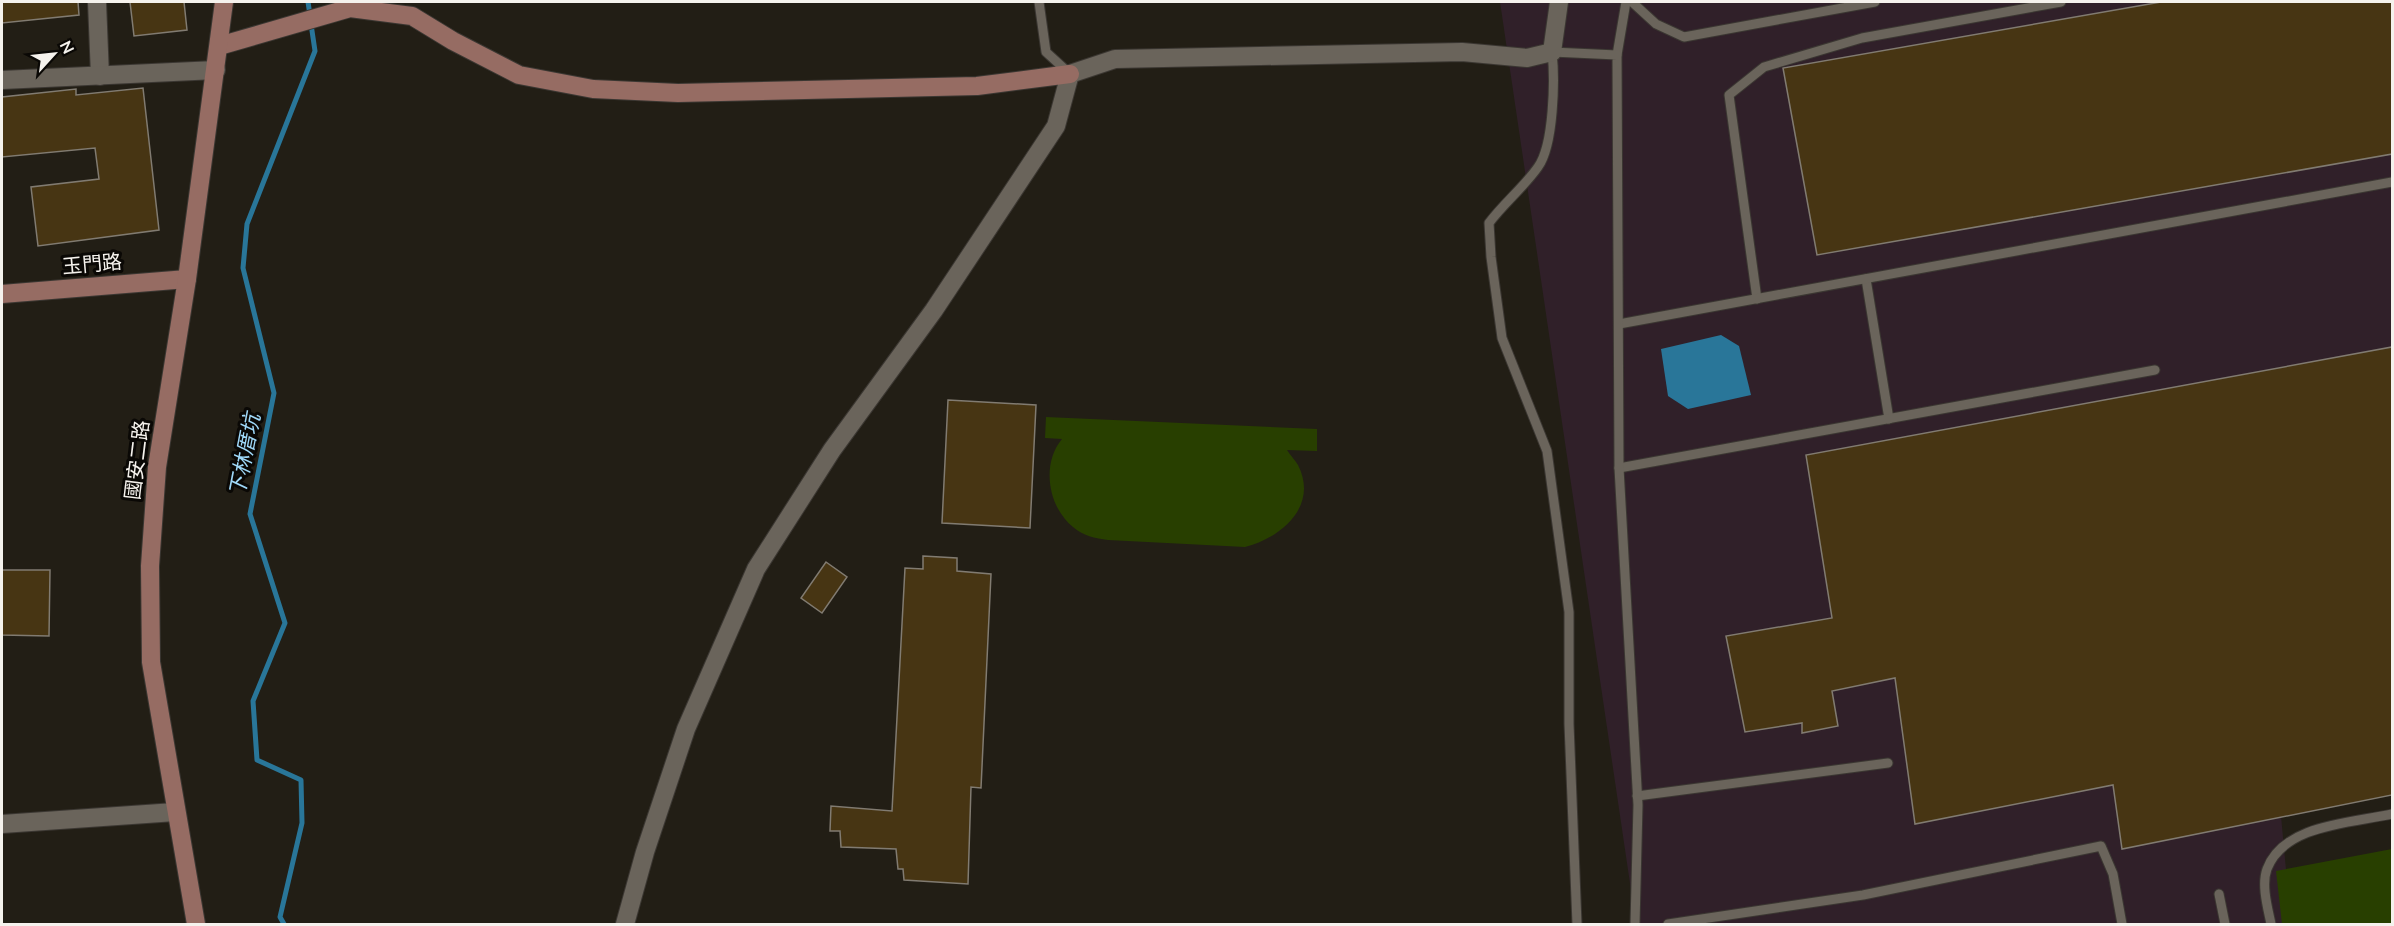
<svg xmlns="http://www.w3.org/2000/svg" width="2394" height="926" font-family="'Nunito Sans','Noto Sans TC',sans-serif">
<rect width="100%" height="100%" fill="#221e15"/>
<polygon fill="#302029" points="1500,2 2392,2 2392,786 2280,805 2291,924 1636,924"/>
<g fill="#283f00">
<path d="M1046,417l271,12v22l-30,-1c3,5 8,10 11,15 21,41 -17,73 -53,82l-137,-7c-13,-2 -25,-4 -35,-13 -25,-20 -32,-63 -11,-88l-17,-1z"/>
<polygon points="2392,849 2392,924 2282,924 2276,871"/>
</g>
<polygon fill="#297699" points="1721,335 1739,346 1751,395 1688,409 1668,396 1661,349"/>
<g fill="none" stroke-linecap="round" stroke-linejoin="round">
<g stroke="#297699" stroke-width="5">
<polyline points="308,2 310,15"/>
<polyline points="284,924 280,917 302,823 301,780 257,760 253,701 285,623 250,514 274,393 243,268 247,224 315,51 311,24"/>
</g>
</g>
<g fill="#473513" stroke="#817b71" stroke-width="1.5">
<polygon points="2,2 78,2 79,15 2,23"/>
<polygon points="130,2 184,2 187,30 134,36"/>
<polygon points="2161,2 2392,2 2392,154 1817,255 1783,68"/>
<polygon points="143,88 159,230 38,246 31,187 99,179 95,148 2,157 2,97 76,89 76,95"/>
<polygon points="2392,347 2392,795 2122,849 2113,785 1915,824 1895,678 1832,691 1838,726 1802,733 1802,723 1745,732 1726,636 1832,618 1806,455"/>
<polygon points="948,400 1036,405 1030,528 942,523"/>
<polygon points="923,556 957,558 957,571 991,574 981,788 971,787 968,884 904,880 903,869 898,869 896,849 841,847 840,831 830,831 831,806 892,811 905,568 923,569"/>
<polygon points="826,562 847,577 822,613 801,598"/>
<polygon points="2,570 50,570 49,636 2,635"/>
</g>
<g fill="none" stroke-linecap="round" stroke-linejoin="round">
<defs>
<g id="lane">
<polyline points="1039,2 1046,52 1069,73"/>
<polyline points="1632,2 1656,24 1684,37 1875,2"/>
<polyline points="1617,55 1626,2"/>
<polyline points="1866,279 1889,419"/>
<polyline points="1757,299 1729,95 1764,67 1862,38 2061,2"/>
<polyline points="1619,324 2392,182"/>
<polyline points="1619,468 2155,370"/>
<polyline points="1637,796 1888,763"/>
<polyline points="2219,894 2225,924"/>
<path d="M1577,924l-8,-200v-112l-22,-161 -45,-113 -11,-81 -2,-34c15,-20 35,-36 49,-56 16,-22 17,-88 14,-115l65,3 2,413 19,337 -3,119"/>
<polyline points="1668,924 1863,895 2101,846 2113,874 2122,924"/>
<path d="M2271,924c-3,-15 -10,-39 -4,-55 17,-45 85,-46 125,-55"/>
</g>
<g id="street">
<polyline points="97,2 100,76"/>
<polyline points="2,80 216,70"/>
<polyline points="2,824 175,812"/>
<polyline points="625,924 645,852 686,729 756,569 832,450 934,310 1056,126 1070,74 1115,59 1462,52 1527,58 1552,52 1559,2"/>
</g>
<g id="secondary">
<polyline points="219,46 350,8 412,16 453,41 519,75 593,89 678,93 977,86 1070,74"/>
<polyline points="2,294 187,279"/>
<polyline points="196,924 151,662 150,566 157,467 187,279 224,2"/>
</g>
</defs>
<use href="#lane" stroke="#3b3732" stroke-width="11"/>
<use href="#street" stroke="#3b3732" stroke-width="20"/>
<use href="#secondary" stroke="#3b3732" stroke-width="20"/>
<use href="#lane" stroke="#6a645b" stroke-width="9"/>
<use href="#street" stroke="#6a645b" stroke-width="18"/>
<use href="#secondary" stroke="#966c63" stroke-width="18"/>
</g>
<g text-anchor="middle" stroke-width="6" stroke-linejoin="round" paint-order="stroke">
<g font-size="20" fill="#f5f2ed" stroke="#0a0805">
<text transform="translate(92 264) rotate(-5)" y="7">玉門路</text>
<text transform="translate(137 460) rotate(-83)" y="7">國安二路</text>
</g>
<g font-size="21" font-style="italic" fill="#9fd8f8" stroke="#0a0805">
<text transform="translate(245 455) rotate(-79)" y="7">下林厝坑</text>
</g>
</g>
<rect width="2394" height="926" fill="none" stroke="#f5f2ed" stroke-width="6"/>
<g transform="translate(54 54) rotate(63)" stroke="#0a0805" stroke-width="4.5" paint-order="stroke">
<path d="M0-4.5L10 22L0 15L-10 22Z" fill="#f5f2ed"/>
<text y="-9" font-size="16" font-weight="bold" text-anchor="middle" fill="#f5f2ed">N</text>
</g>
</svg>
